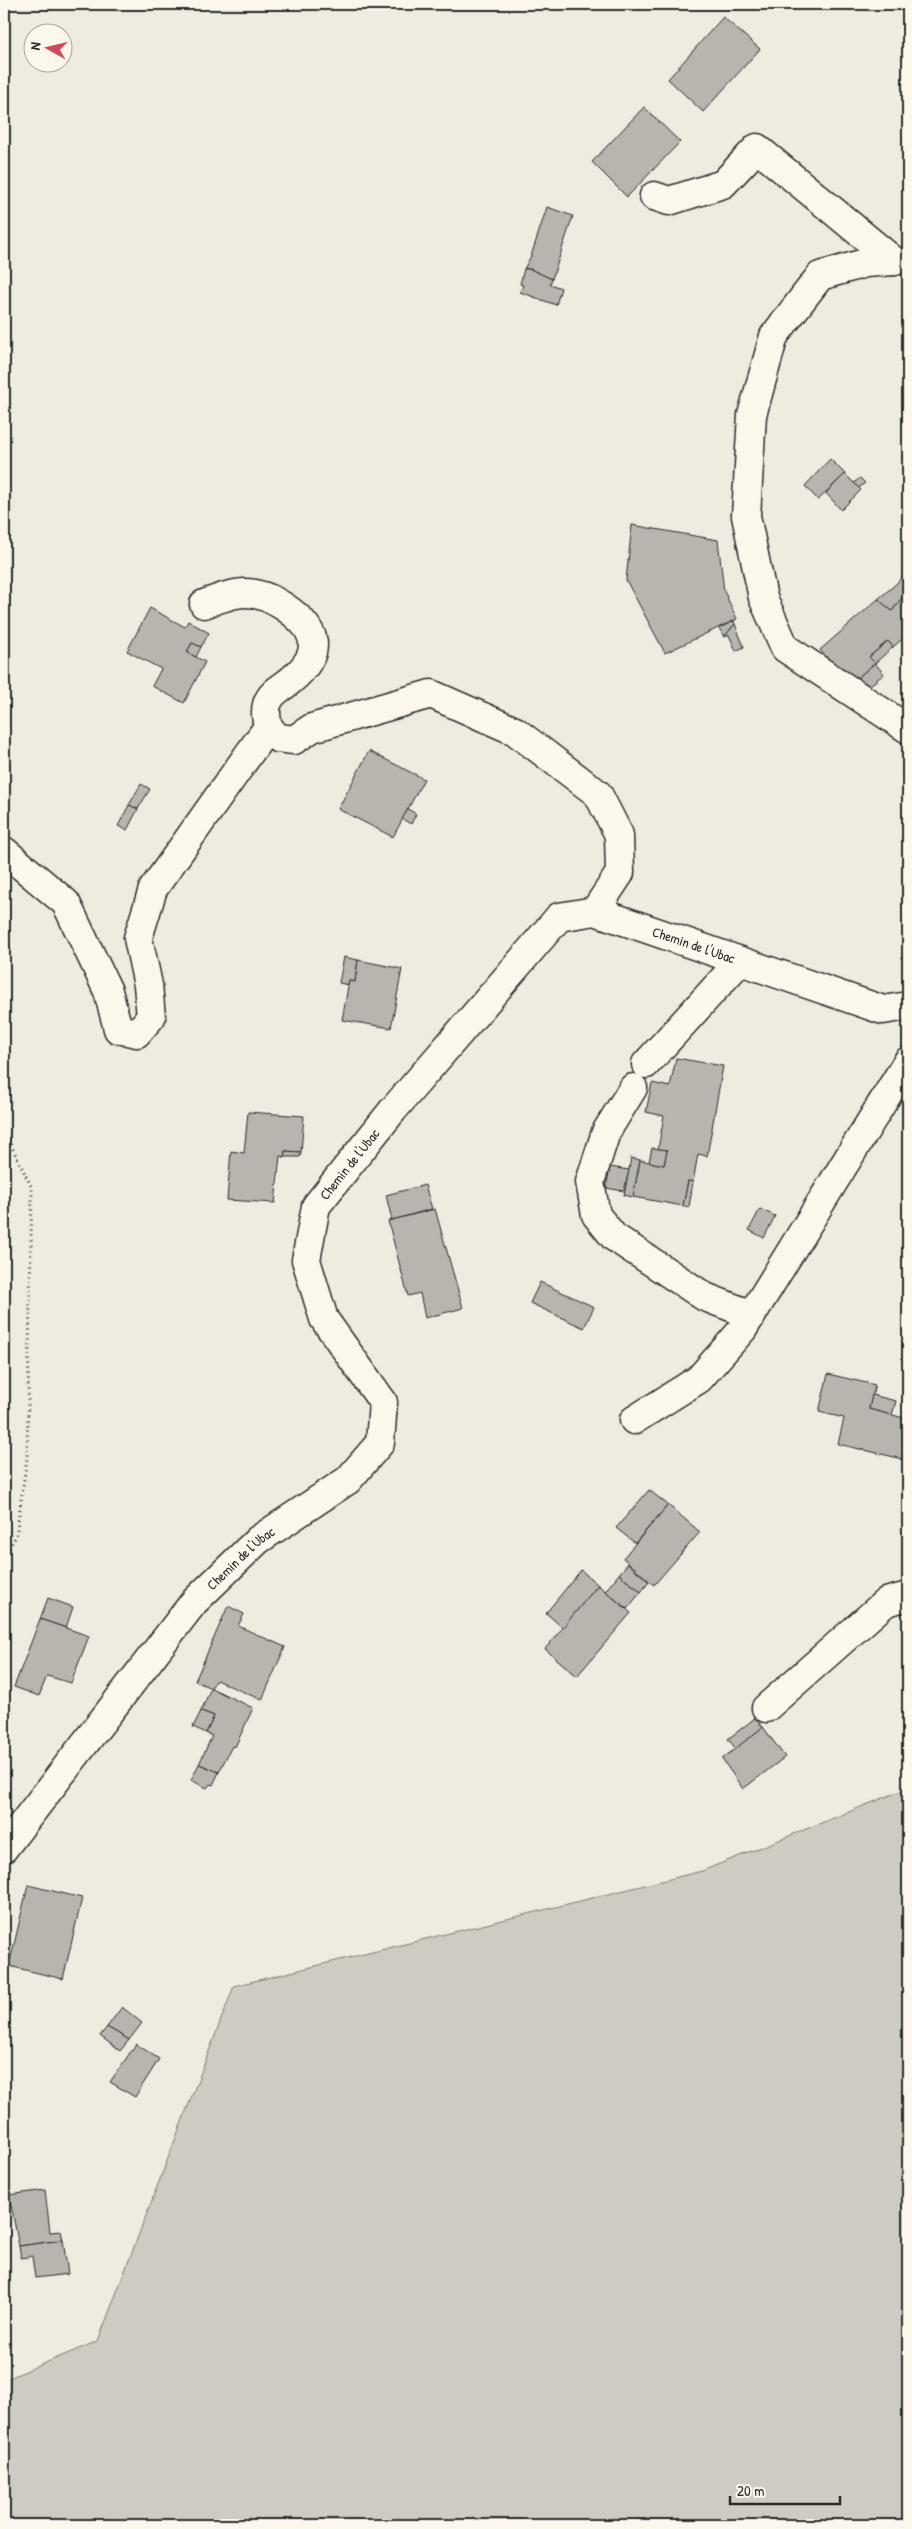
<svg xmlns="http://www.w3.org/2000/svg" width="912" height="2529" font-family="'Patrick Hand',sans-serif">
<rect width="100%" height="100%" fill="#eeebe0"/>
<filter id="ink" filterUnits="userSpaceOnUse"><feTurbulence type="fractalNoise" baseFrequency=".02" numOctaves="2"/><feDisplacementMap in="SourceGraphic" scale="10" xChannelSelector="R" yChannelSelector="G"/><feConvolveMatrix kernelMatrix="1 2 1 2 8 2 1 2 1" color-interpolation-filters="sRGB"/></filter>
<g filter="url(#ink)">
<polygon fill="#cecbc2" stroke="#7c7b76" points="908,1788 908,2525 4,2525 4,2380 98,2341 234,1986 702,1871"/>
<g fill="#b8b5ae" stroke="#2b2b2b">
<polygon points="723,17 760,49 703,112 668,79"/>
<polygon points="644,107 680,142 627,197 592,162"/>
<polygon points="547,207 573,216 552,279 530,269 524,269 531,256"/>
<polygon points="524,269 530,269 552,279 550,284 561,288 556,305 520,292 523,285 520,284"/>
<polygon points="830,459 845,474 818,500 805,486"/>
<polygon points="845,474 861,490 841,510 826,493"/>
<polygon points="860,478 865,483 859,488 854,483"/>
<polygon points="632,525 718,540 724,591 737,619 665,653 626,580"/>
<polygon points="908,569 908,590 892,611 878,599 897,583"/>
<polygon points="908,590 908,634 893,647 888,641 869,657 875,663 850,684 820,650 878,599 892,611"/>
<polygon points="150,608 185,627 188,621 209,633 201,647 192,643 187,652 205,662 184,703 152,686 161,669 127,651"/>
<polygon points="734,621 735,624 724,637 719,628"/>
<polygon points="735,624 744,647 736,651 729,635 724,637"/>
<polygon points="888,641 893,647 875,663 869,657"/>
<polygon points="192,643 201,647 196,657 187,652"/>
<polygon points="875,663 884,674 859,694 850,684"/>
<polygon points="369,751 424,779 393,837 338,809"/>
<polygon points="141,784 150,789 138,809 129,805"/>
<polygon points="129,805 138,809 127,830 118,826"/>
<polygon points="408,809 416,814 411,824 402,819"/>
<polygon points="4,940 11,949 4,955"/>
<polygon points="344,957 358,960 355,982 349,981 349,985 339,983"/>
<polygon points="358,960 402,969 391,1028 342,1020 349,981 355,982"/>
<polygon points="676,1058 723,1066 707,1156 698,1154 693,1182 688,1181 683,1206 633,1197 640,1160 664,1165 667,1150 658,1149 664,1116 646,1112 652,1083 670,1087"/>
<polygon points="248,1112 304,1116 301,1152 285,1151 284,1157 280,1156 275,1203 227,1200 231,1151 244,1153"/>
<polygon points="652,1148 667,1150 664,1165 649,1162"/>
<polygon points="285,1151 301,1152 300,1157 284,1157"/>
<polygon points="631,1158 640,1160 633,1197 624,1195"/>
<polygon points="610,1167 629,1170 624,1191 606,1188"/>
<polygon points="688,1181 693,1182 689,1207 683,1206"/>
<polygon points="425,1185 432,1209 392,1220 386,1195"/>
<polygon points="435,1209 463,1308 425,1318 420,1293 408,1296 388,1221"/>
<polygon points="760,1209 775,1216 764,1238 749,1230"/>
<polygon points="540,1282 594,1307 584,1328 530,1303"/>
<polygon points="828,1374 875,1385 869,1409 908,1419 908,1433 903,1459 838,1444 844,1418 819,1412"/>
<polygon points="872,1395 896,1401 892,1415 869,1409"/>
<polygon points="649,1490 668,1505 635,1543 616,1528"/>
<polygon points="668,1505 700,1532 654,1585 623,1558"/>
<polygon points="628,1563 649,1582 641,1592 619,1574"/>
<polygon points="581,1570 598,1585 563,1628 546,1613"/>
<polygon points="619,1574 641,1592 627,1609 605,1591"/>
<polygon points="598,1585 631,1613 577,1676 545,1649"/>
<polygon points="48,1598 73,1607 66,1628 40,1619"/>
<polygon points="228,1606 244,1614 238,1626 285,1647 262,1700 216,1680 211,1688 195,1681"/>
<polygon points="40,1619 89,1636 71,1683 47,1676 39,1696 14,1687"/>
<polygon points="211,1688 253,1708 235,1747 232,1746 219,1772 199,1764 212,1736 206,1733 214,1716 201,1711"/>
<polygon points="201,1711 214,1716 206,1733 193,1727"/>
<polygon points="755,1718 763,1727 736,1749 728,1739"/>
<polygon points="763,1727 785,1757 743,1789 722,1759"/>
<polygon points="199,1764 219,1772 213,1785 210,1784 207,1788 191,1780"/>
<polygon points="28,1885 82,1898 63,1979 9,1966"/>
<polygon points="122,2007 142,2023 129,2040 107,2027"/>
<polygon points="107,2027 129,2040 120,2051 100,2036"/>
<polygon points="136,2044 159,2059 135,2097 110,2082"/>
<polygon points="45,2190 50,2232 61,2231 63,2240 19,2246 9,2195"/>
<polygon points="63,2240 68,2274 35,2278 32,2256 21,2258 19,2246"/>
</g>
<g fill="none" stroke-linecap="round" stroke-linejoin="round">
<defs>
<g id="minor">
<polyline points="654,196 669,201 723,184 757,148 894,261"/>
<polyline points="894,261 865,263 820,276 774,336 752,415 746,516 763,598 785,648 908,729"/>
<path d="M204,604c32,-12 48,-18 79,2 35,23 42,46 7,75 -6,5 -16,10 -20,17 -6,9 -4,19 -2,29"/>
<polyline points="4,851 66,903 108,991 118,1029 137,1033 151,1017 148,985 138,938 153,889 268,727 278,738 294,740 312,728 431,694 515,731 598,794 619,835 620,873 595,911"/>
<polyline points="646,1064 740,961"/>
<polyline points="633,1088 606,1132 590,1182 596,1215 614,1237 705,1297 752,1315"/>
<polyline points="634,1420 699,1379 743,1329 908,1061"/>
<polyline points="766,1708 886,1602 908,1596"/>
<path id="s1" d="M4,1848l190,-246 64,-62 90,-60 32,-37 3,-41 -59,-83 -18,-59 10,-54 77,-96 166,-193 36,-6 288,99 25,-4"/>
</g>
</defs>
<use href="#minor" stroke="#2b2b2b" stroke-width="31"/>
<polyline stroke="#2b2b2b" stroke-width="3" stroke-dasharray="1 4" stroke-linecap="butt" points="4,1131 32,1188 27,1458 16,1536 4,1556"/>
<use href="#minor" stroke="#fbf7ec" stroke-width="28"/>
</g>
</g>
<g text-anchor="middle" stroke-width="5" stroke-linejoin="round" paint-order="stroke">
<g font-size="14" fill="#2b2b2b" stroke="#fbf7ec">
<text dy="5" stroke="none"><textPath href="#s1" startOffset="1335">Chemin de l'Ubac</textPath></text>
<text dy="5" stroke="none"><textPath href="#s1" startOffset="870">Chemin de l'Ubac</textPath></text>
<text dy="5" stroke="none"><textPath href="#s1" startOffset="375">Chemin de l'Ubac</textPath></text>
</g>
</g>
<rect width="912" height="2529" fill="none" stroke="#fbf7ec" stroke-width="20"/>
<rect x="10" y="10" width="892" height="2509" fill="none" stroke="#2b2b2b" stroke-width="2" filter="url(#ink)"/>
<g transform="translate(48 48) rotate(278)"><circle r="24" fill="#fbf7ec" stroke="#a8a59f"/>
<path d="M0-4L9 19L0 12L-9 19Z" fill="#d1495b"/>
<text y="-8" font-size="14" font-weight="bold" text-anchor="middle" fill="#2b2b2b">N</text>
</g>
<path d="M730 2496v8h110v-8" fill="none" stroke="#2b2b2b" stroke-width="2.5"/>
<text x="737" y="2496" font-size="15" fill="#2b2b2b" stroke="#fbf7ec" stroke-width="4" paint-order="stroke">20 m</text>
</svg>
